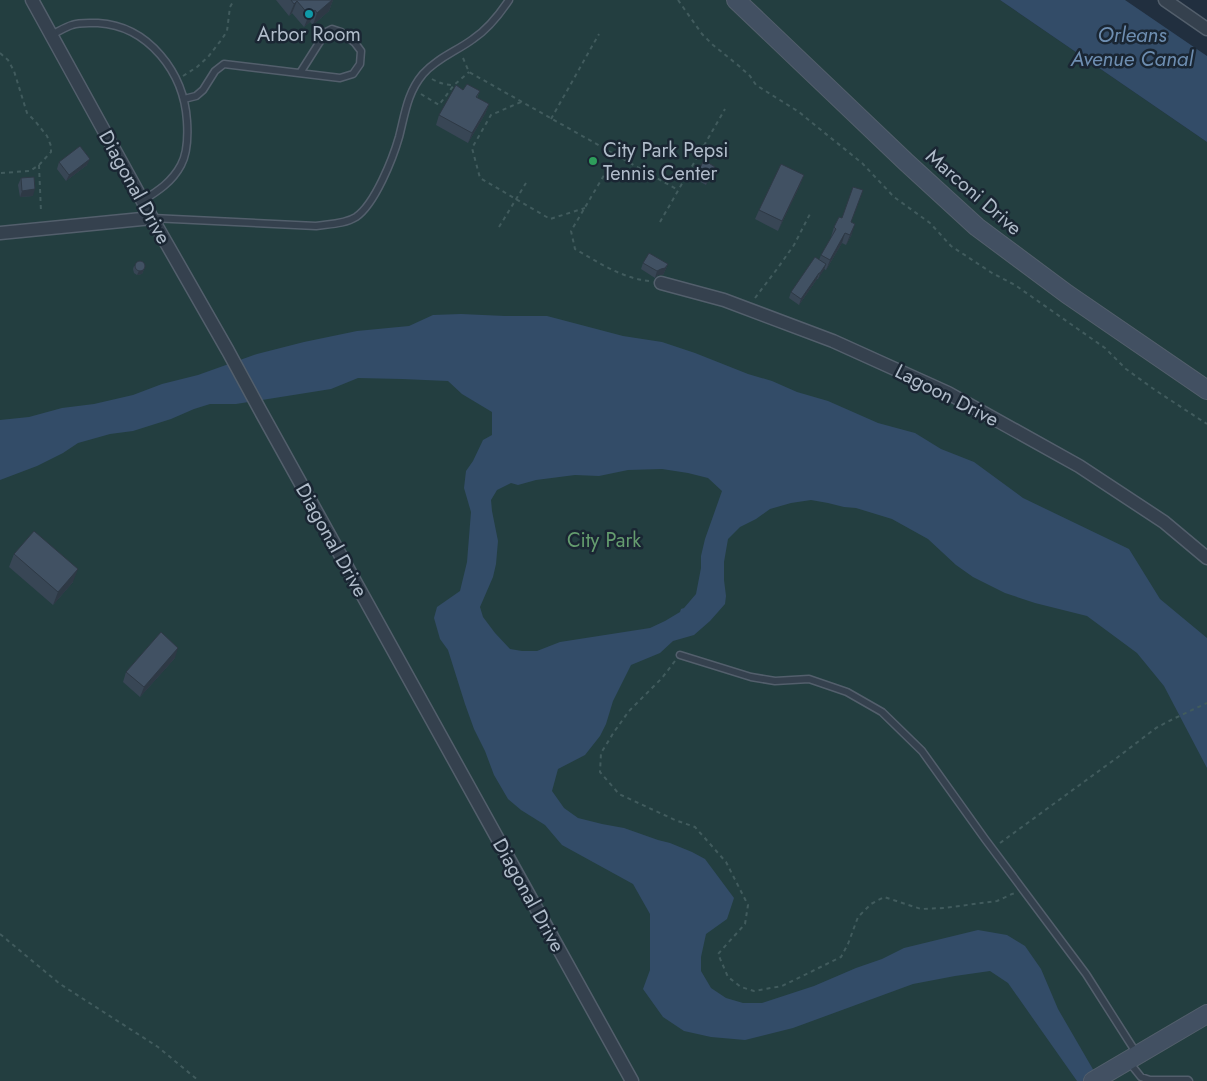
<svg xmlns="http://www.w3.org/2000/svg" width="1207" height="1081" font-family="Jost,sans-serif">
<rect width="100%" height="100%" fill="#212f3f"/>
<path fill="#233e40" d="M0 0H1000L1207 142V1081H0Z"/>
<path fill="#334c68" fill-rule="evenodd" d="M1000 0H1125L1207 56V142Z
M461 314 505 316H547L623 336 662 342 695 353 748 374 772 381 797 392 828 401 878 423 915 433 941 449 974 462 1023 498 1129 549 1160 599 1207 638V768L1164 686 1137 653 1087 616 1035 603 1005 593 973 577 956 565 928 539 892 519 856 508 844 507 828 503 811 500 791 503 770 509 756 519 740 527 728 539 724 562V580L726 596 725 604 710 621 694 635 673 641 660 653 631 665 613 701 606 724 600 736 585 755 558 769 552 791 564 808 578 818 602 824 624 828 658 840 670 843 692 852 705 859 734 898 727 919 706 934 701 957V971L711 988 726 998 743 1003H762L814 986 856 968 882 959 904 948 978 930 1007 935 1025 946 1041 969 1058 1009 1098 1078 1101 1081H1077L1008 983 990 971 955 976 913 984 793 1028 745 1040 711 1037 684 1031 663 1017 643 989 650 970V914L633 884 562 845 545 825 521 810 508 799 494 775 485 751 474 729 465 704 448 650 440 639 434 618 437 607 460 591 467 562 471 512 464 488 466 471 473 461 483 440 492 435V412L462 394 448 381 402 379 358 378 331 389 236 404H210L194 409 171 419 133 431 110 434 78 443 63 453 37 466 0 480V420L29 417 62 408 94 404 133 395 162 384 198 375 257 354 304 342 357 331 409 326 433 315ZM662 469 688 473 708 478 722 491 705 539 701 556V568L696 594 684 608 681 609 680 612 665 621 650 628 560 642 537 651H522L510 649 495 633 483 617 480 607 493 577 496 564 498 541 492 511 491 500 497 490 511 483 518 485 536 480 575 475 599 476 628 470Z"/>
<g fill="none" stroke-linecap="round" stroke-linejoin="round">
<defs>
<path id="lane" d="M51 35C58 32 65 27 72 25 80 22 89 23 98 23 149 26 184 73 187 121 188 136 188 152 181 165 172 182 158 191 142 201
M184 99 196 96 203 90 215 71 224 64 340 78 353 74 360 64 361 51 355 43 341 32 332 29 326 32 300 73
M152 218 316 226C329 224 345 224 356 217 375 204 393 158 399 137 405 114 407 93 423 74 437 58 457 51 473 39 488 29 499 15 509 0
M680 655 751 677 775 681 809 679 847 692 882 712 922 751 985 839 1086 974 1137 1054
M1129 1062 1141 1077 1150 1080H1188L1189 1081"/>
<path id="street" d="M32 0 152 218 228 351 260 410 632 1081
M1165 0 1207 29
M0 233 152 218
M661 283 724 300 833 341 948 393 1079 466 1164 522 1207 558"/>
<path id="secondary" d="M736 0 906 162 977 227 1067 294 1207 390
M1093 1081 1207 1014"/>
</defs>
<use href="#lane" stroke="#535f6c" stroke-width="9"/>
<use href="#street" stroke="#535f6c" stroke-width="15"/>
<use href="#secondary" stroke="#535f6c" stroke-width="20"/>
<path stroke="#415b5d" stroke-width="2" stroke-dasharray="4 4" stroke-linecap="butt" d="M678 0 702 34 713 45 739 66 750 76 756 85 799 112 816 126 862 163 894 197 930 223 951 246 992 273 1015 285 1105 348 1126 369 1155 390 1207 424
M0 53 8 60 14 71 27 113 35 121 47 136 51 146V152L39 165 30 171 0 173
M463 58 469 72 678 190
M183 76 197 67 208 57 222 39 227 31 230 7 234 0
M432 79C439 83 446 85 454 85
M421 94 439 105 454 85 469 72
M521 102 491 115 472 148 480 178 550 219 585 208
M551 119 599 34
M616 155 571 231 575 249C598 262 621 278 649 281
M39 165 41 212
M660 222 725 109
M499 227 526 183
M755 298 777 269 794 245 811 212
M675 661 662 678 629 711 614 732 601 753 600 772 619 794 675 820 695 827 726 862 748 905 745 924 718 954 728 977 741 987 754 991 782 986 841 957 848 944 858 917 871 904 884 897 921 909 944 908 997 901 1012 894 1016 893
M1000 843 1118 757 1156 728 1173 719 1207 703
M0 934 60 984 158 1047 199 1081"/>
<use href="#lane" stroke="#35414e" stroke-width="6"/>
<use href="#street" stroke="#35414e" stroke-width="12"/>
<use href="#secondary" stroke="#425062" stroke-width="18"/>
</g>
<path fill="#384655" d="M276 0H333L329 11 313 25 310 22 304 27 292 13 289 16Z
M463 90 480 91 477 98 489 104 485 114 468 143 436 125 439 115Z
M59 162 87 165 66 181 57 169Z
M698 172 713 173 706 185 695 179Z
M804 175 800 185 778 231 755 219 759 210Z
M21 178 33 196 20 197 18 185Z
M851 222 852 234 846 245 842 243 826 270 824 269 818 279H817L799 305 789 298 791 292 819 260 821 255 831 238V237L834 227Z
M643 263 668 264 663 275H658L655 278 641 269Z
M134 266 145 267 142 274 137 275 134 273 133 269Z
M14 554 73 582 53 605 9 567Z
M175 658 140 697 123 682 126 672Z"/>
<path fill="#2e3945" d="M332 0H333L329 11 313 25 317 13Z
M297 1 292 13 289 16 294 4Z
M315 10 310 22 304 27 309 15Z
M489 104 485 114 468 143 472 133Z
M90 159 87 165 66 181 69 175Z
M715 167 713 173 706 185 708 178Z
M804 175 800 185 778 231 782 221Z
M35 189 33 196 20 197 22 191Z
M855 224 852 234 846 245 850 235Z
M845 233 842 243 826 270 830 260Z
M668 264 663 275H658L655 278 657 271Z
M826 264 824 270 818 279 820 273Z
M145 267 142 274 137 275 139 271Z
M819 273 817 279 799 305 801 299Z
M78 569 73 582 53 605 58 592Z
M178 648 175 658 140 697 144 687Z"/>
<path fill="#415163" stroke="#2e3945" d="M291 0H332L317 13 315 10 309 15 297 1 294 4Z
M467 84 480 91 476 97 489 104 472 133 439 115 456 85 463 90Z
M80 146 90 159 69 175 59 162Z
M704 160 715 167 708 178 698 172Z
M781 164 804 175 782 221 759 210Z
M34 177 35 189 22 191 21 178Z
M853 187 863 190 851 222 855 224 850 235 845 233 830 260 821 255 836 229 834 227 839 217 842 218Z
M649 253 668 264 665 268 661 269 657 271 643 263Z
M815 257 826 264 820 273H819L801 299 791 292Z
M135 266a5 5 0 1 1 10 0a5 5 0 1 1-10 0Z
M34 531 78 569 58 592 14 554Z
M161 632 178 648 144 687 126 672Z"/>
<circle fill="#0f9aa8" stroke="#1a2633" stroke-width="2" cx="309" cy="14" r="5"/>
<circle fill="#2e9e5b" stroke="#1a2633" stroke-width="2" cx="593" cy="161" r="5"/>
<g text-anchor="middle" stroke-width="5" stroke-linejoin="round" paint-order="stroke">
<g font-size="20" fill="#b0bcca" stroke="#1a2633">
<text x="309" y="41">Arbor Room</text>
<text x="603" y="157" text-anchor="start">City Park Pepsi<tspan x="603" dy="23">Tennis Center</tspan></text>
</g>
<g font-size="20" fill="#b0bcca" stroke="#1a2633">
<text transform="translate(135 187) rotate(61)" y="7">Diagonal Drive</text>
<text transform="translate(974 192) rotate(41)" y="7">Marconi Drive</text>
<text transform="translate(947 395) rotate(27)" y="7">Lagoon Drive</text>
<text transform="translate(332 540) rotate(61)" y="7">Diagonal Drive</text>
<text transform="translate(529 895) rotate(61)" y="7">Diagonal Drive</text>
</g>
<g font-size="20" fill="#659d6f" stroke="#1a2633">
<text x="604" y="547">City Park</text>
</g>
<g font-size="21" font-style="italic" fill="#6e8eb1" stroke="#1a2633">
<text x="1132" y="42">Orleans<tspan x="1132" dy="24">Avenue Canal</tspan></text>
</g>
</g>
</svg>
